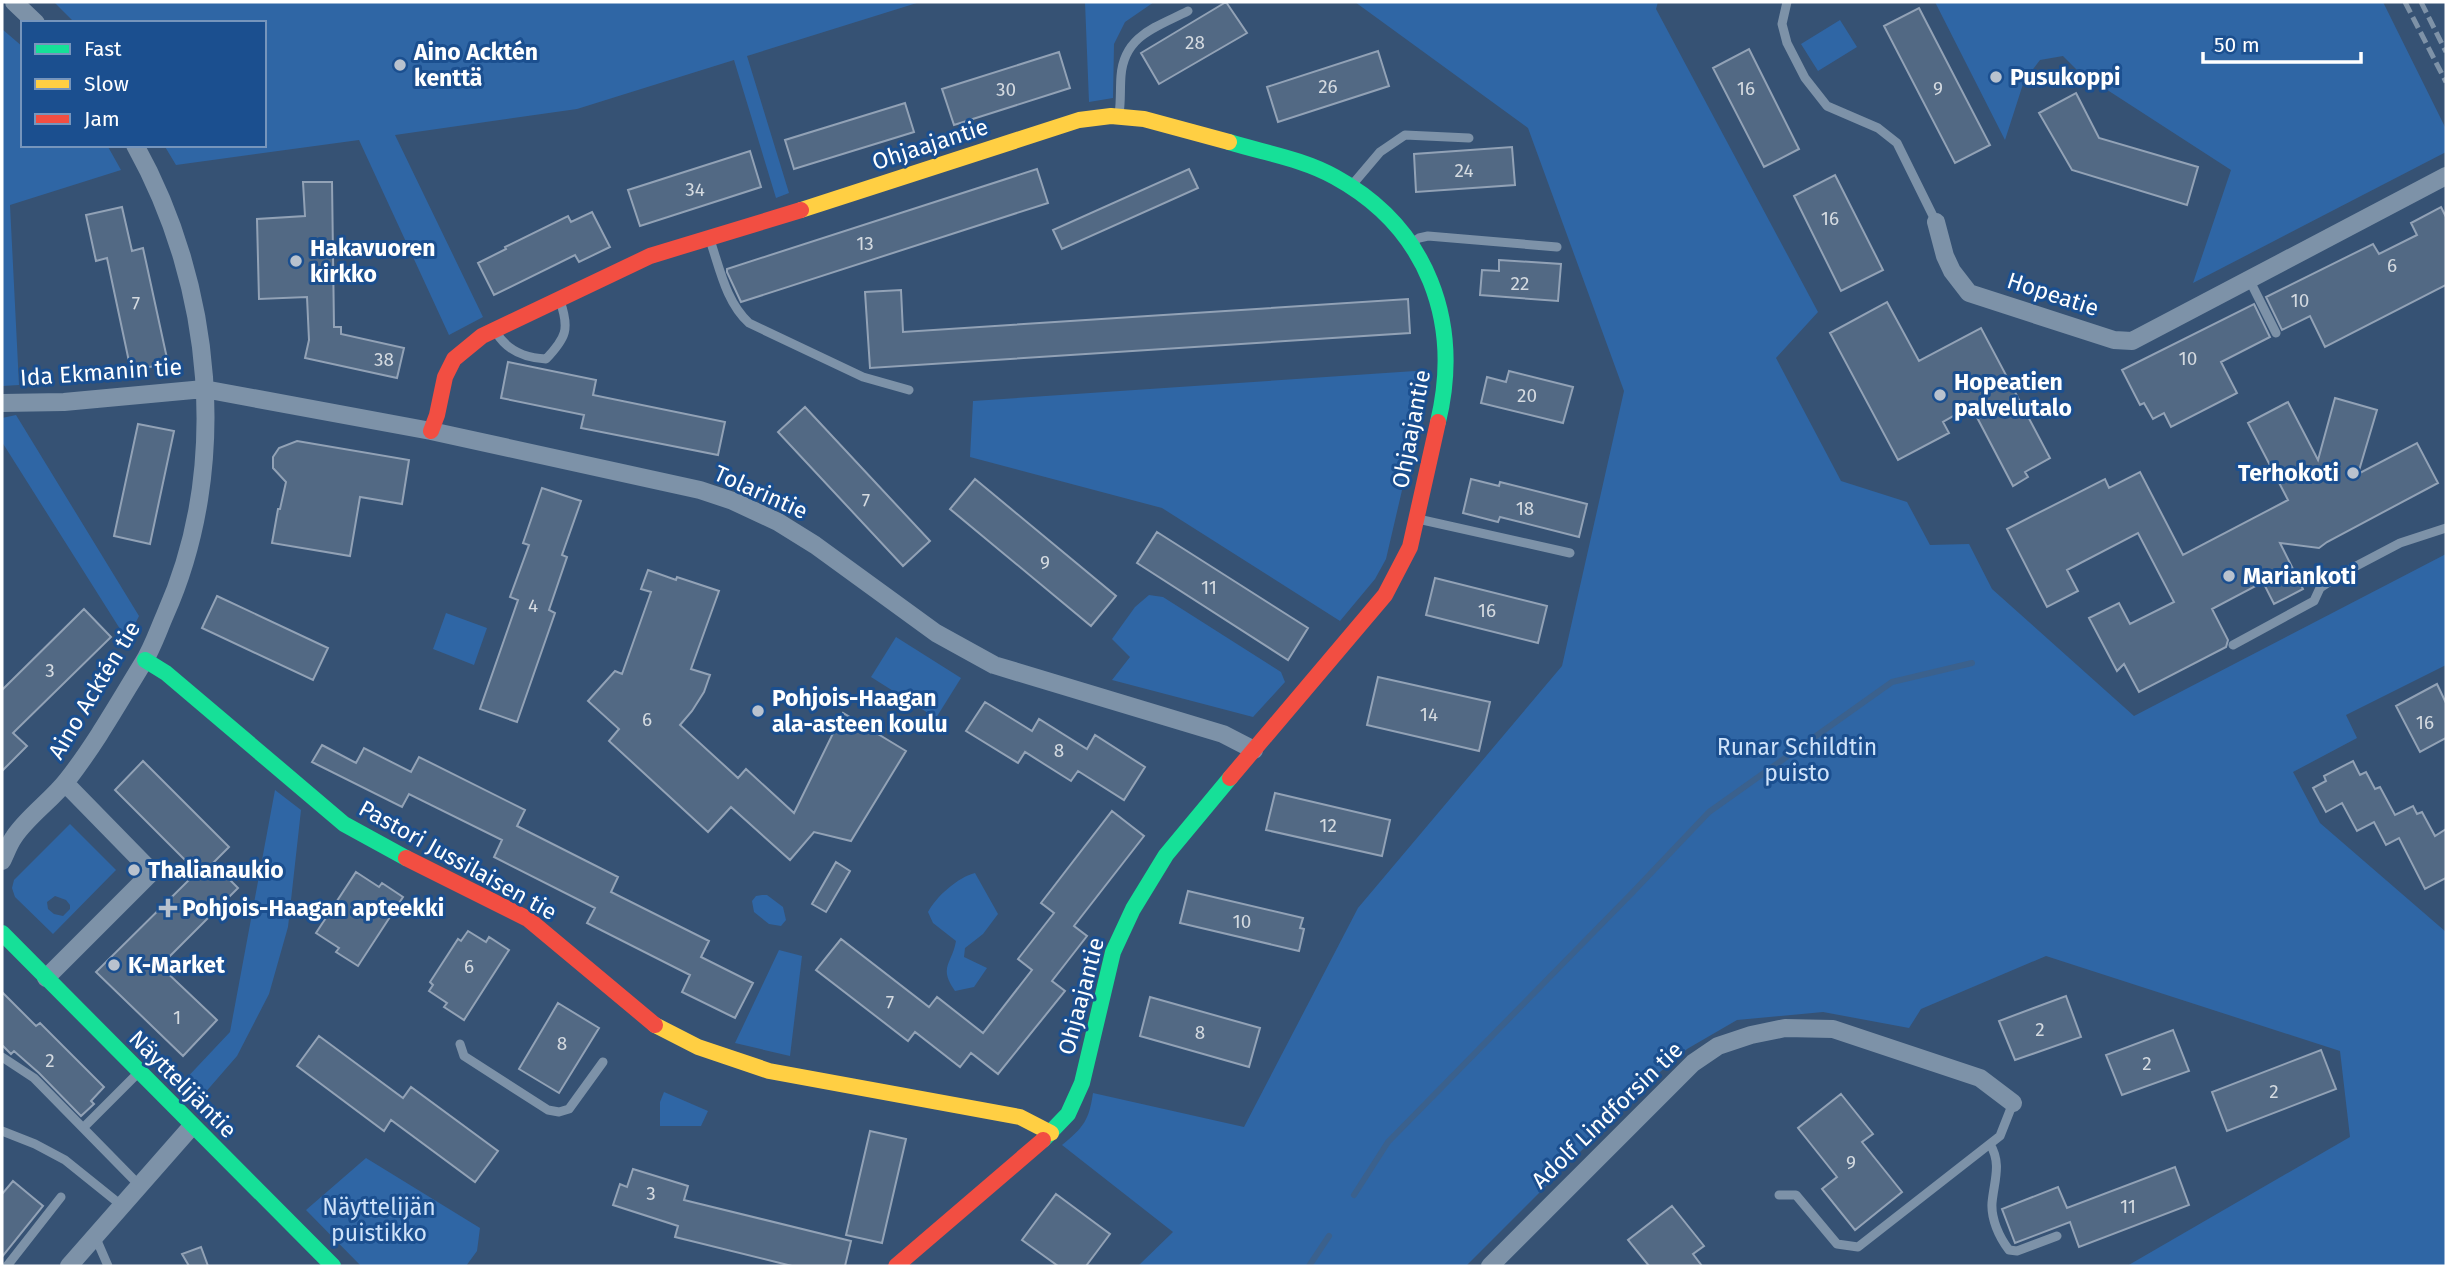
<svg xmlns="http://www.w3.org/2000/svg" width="2448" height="1268" font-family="'Fira Sans',sans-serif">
<rect width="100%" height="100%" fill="#365274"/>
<path fill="#2f66a5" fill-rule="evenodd" d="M54 2H920L747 56 789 193 776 198 734 60 577 109 395 135 483 317 449 335 359 140 176 165 164 145H264V23H75Z
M1085 2H1154L1125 22 1114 44 1113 98 1089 102Z
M1355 2H1658L1656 9 1818 312 1776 358 1841 481 1907 502 1930 545 1969 544 1992 589 2134 716 2446 554V665L2346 715 2357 738 2293 772 2320 823 2446 932V1266H2127L2350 1137 2340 1051 2046 956 1921 1009 1909 1028 1823 1012 1737 1020 1687 1049 1660 1072 1466 1266H1138L1173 1232 1062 1145C1084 1127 1089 1120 1093 1093L1244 1127 1358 908 1562 666 1624 391 1528 128Z
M1935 2H2383L2446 129V152L2193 283 2231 170 2078 71 2063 56 2040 60 2024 81 2005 140Z
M1840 20 1857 47 1818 71 1801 44Z
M2 29 23 47V145H107L121 170 10 205 19 385 2 386Z
M1430 370 1386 559 1375 579 1340 621 1162 508 970 457 973 401Z
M16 415 139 616 127 640 2 442V418Z
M1149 595 1163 597 1281 672 1285 682 1253 717 1112 680 1130 657 1112 639 1135 607Z
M446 613 487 628 474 665 433 649Z
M896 637 961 678 936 718 871 677Z
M275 790 301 810 288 927 269 994 237 1056 197 1102 181 1084 230 1032Z
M70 824 116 870 53 934 15 897 12 888 14 880ZM55 896 66 900 70 905V909L63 916 54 914 48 909 47 902Z
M975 873 998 914 983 934 965 948 964 957 987 968 974 987 955 991C938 967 952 964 956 941L933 923 928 912C936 897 958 877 975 873Z
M762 895H767L783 907 786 920 781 926 769 924 754 912 752 901 756 896Z
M779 950 802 956 790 1056 735 1043Z
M664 1092 708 1111 701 1126H660V1102Z
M366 1158 480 1228 477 1251 466 1266H361L306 1210Z"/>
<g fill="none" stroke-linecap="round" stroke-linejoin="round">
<path stroke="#3b618d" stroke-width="6" d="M1354 1195 1388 1142 1633 892 1709 812 1892 682 1972 663
M1309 1266 1329 1236"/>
</g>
<path fill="#526984" stroke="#92a2b6" stroke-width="2" d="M1226 2 1247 33 1159 84 1141 53Z
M1919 8 1990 145 1955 163 1884 26Z
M1749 49 1799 149 1764 167 1713 68Z
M1378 51 1389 86 1278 122 1267 87Z
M1059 52 1070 88 954 125 942 89Z
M2076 93 2099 138 2198 167 2187 205 2072 170 2039 113Z
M905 103 914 132 794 169 785 140Z
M1512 147 1515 185 1416 192 1414 154Z
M750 151 761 187 640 226 628 190Z
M1037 169 1048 203 741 302 727 272V269Z
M1189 169 1198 188 1062 249 1053 230Z
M1835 175 1883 270 1841 291 1794 196Z
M303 182H332L334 327H341V334L404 348 397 378 305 358 309 340 307 297 259 299 257 219 305 216Z
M122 207 132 251 143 248 168 363 131 371 107 258 96 261 86 215Z
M2441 207 2446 217V285L2325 347 2310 316 2282 330 2266 297 2373 244 2379 254 2417 235 2411 223Z
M592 212 610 247 579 262 575 255 494 295 478 263 506 249 505 247 568 216 571 222Z
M1499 260 1561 264 1558 301 1480 295 1482 270 1499 271Z
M901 290 903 332 1408 299 1410 333 870 368 865 292Z
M1887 302 1919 361 1981 328 2050 458 2025 472 2028 477 2013 486 1971 406 1943 422 1949 433 1898 460 1830 333Z
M2254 304 2270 337 2221 362 2237 393 2171 427 2164 413 2153 419 2144 403 2140 405 2122 370Z
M508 362 596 380 593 395 725 422 718 455 581 428 584 415 501 398Z
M1509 371 1573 387 1563 423 1481 403 1487 377 1506 382Z
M2335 398 2377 410 2358 474 2417 443 2438 483 2327 542 2319 548 2280 543 2303 589 2274 604 2263 582 2212 609 2228 640 2226 647 2139 692 2124 664 2117 671 2089 618 2119 603 2130 624 2174 602 2138 533 2067 570 2078 591 2047 607 2007 529 2105 479 2109 488 2140 472 2183 555 2288 500 2248 423 2288 402 2318 460Z
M805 407 930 541 903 566 778 432Z
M138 424 174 431 150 544 114 536Z
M297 441 409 460 402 504 360 497 350 556 272 543 278 509H280L286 482 273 468V457L279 448Z
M975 479 1116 596 1091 626 950 509Z
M1471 479 1499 486 1500 482 1587 504 1579 537 1500 517 1498 522 1463 513Z
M542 488 581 501 562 555 567 557 549 610 555 613 517 722 480 709 518 600 510 597 529 545 523 543Z
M1157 532 1308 628 1288 660 1137 563Z
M648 570 676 580 677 577 719 591 691 669 710 675 704 692 692 711 680 725 738 778 746 769 794 813 843 713 906 751 851 841 814 832 790 860 731 807 708 832 609 741 619 729 588 701 615 671 622 674 651 592 641 589Z
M1435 578 1547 606 1538 643 1426 615Z
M217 596 328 648 313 680 202 628Z
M84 609 111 637 13 733 27 746 2 771V690Z
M1378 677 1490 702 1479 751 1367 725Z
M2437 684 2446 703V738L2420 752 2396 706Z
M985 702 1032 731 1039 719 1087 749 1095 735 1145 767 1124 800 1078 771 1071 781 1025 752 1018 763 966 731Z
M322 745 356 763 364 748 411 772 419 757 525 810 517 826 618 877 611 892 709 941 701 957 753 983 735 1018 682 992 690 975 587 923 595 908 494 857 502 840 409 794 402 807 312 762Z
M143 761 229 847 213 863 238 888 160 966 217 1020 183 1056 96 972 197 872 115 790Z
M2353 761 2360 775 2366 772 2375 789 2380 787 2395 815 2413 806 2417 814 2422 812 2435 836 2446 829V878L2425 889 2399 838 2386 845 2374 822 2357 831 2342 803 2326 812 2313 788 2326 781 2324 776Z
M1275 793 1390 820 1382 856 1266 830Z
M1112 811 1144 836 1074 926 1087 936 1052 981 1065 991 998 1074 971 1053 960 1067 915 1032 908 1041 816 970 841 939 929 1007 937 997 983 1033 1032 970 1018 959 1054 913 1041 903Z
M836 862 850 871 826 912 812 904Z
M356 872 379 887 382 883 403 897 358 966 336 952 339 948 316 933Z
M1188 891 1303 918 1300 928 1304 929 1299 951 1180 923Z
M468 931 486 942 489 937 509 950 464 1020 444 1007 447 1003 429 991 433 985 430 982 458 939 461 941Z
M2 992 36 1026 40 1023 104 1087 91 1101 94 1104 81 1116 39 1073 14 1051 11 1054 2 1045Z
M2066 996 2081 1037 2015 1060 1999 1021Z
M1150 997 1260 1028 1249 1067 1140 1036Z
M558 1003 599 1028 559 1093 519 1069Z
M2173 1030 2189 1071 2122 1095 2106 1055Z
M319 1036 403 1098 411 1087 498 1151 475 1182 391 1120 384 1131 297 1066Z
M2321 1050 2336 1089 2227 1131 2212 1092Z
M1841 1094 1873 1134 1862 1142 1902 1192 1855 1230 1822 1189 1837 1177 1798 1128Z
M870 1131 906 1139 882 1243 846 1235Z
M2175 1167 2189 1205 2079 1247 2070 1222 2015 1243 2002 1209 2058 1187 2067 1208Z
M633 1169 688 1186 684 1200 851 1241 845 1266H792L675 1237 678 1226 613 1205 620 1184 627 1187Z
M13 1181 43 1206 2 1257V1194Z
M1056 1194 1110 1234 1086 1266H1058L1022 1240Z
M1672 1206 1704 1246 1693 1254 1702 1266H1649L1628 1240Z
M201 1247 208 1266H189L182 1254Z"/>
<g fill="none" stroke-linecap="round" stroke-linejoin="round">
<path stroke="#7d92a8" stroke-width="9" d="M1787 2 1782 24 1787 43 1805 78 1827 106 1878 128 1897 143 1936 222
M1119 114C1121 102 1120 89 1121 76 1124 35 1157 27 1188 11
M1352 185 1380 152 1405 135 1469 138
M710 240C720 269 726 302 749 323L863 377 909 390
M1411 243 1419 238 1428 236 1557 247
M2249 279 2276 333
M496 332C507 351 526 358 546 359 566 338 570 329 560 301
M1418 519 1570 553
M2233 645 2314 601 2320 588 2341 574 2400 543 2446 528
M460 1044 464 1056 548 1110 559 1112 569 1109 603 1062
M2 1057 34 1078 139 1185
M83 1128 139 1072
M2 1131 35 1144 65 1160 121 1205
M1990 1144C2002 1164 1994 1181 1992 1203 1991 1219 1999 1237 2009 1250L2017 1251 2057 1236
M1779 1195H1796L1837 1244 1858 1247 2000 1136 2013 1103
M95 1236 108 1266
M7 1266 61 1197"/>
<path stroke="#7d92a8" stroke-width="18" d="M14 2 36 23
M1936 222 1945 256 1952 271 1969 293 2114 340 2132 341 2446 176
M2 403 64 402 204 389 431 431 700 490 733 501 778 522 815 545 936 633 994 665 1223 734 1254 750
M2 861C6 853 9 844 14 837 28 816 52 800 68 779 96 743 119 702 143 663 152 649 158 631 165 615 231 467 213 285 135 145
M46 978 152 872 65 783
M69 1266 192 1126
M1490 1266 1693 1063 1718 1046 1751 1035 1785 1028 1833 1029 1980 1078 2013 1103"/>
<path stroke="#16e098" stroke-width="16" d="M1229 142C1265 153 1303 159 1335 177 1428 228 1462 322 1438 422
M145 660 166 673 344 824 406 858
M2 933 333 1266
M1043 1140 1068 1114 1082 1083 1113 952 1133 909 1166 855 1230 778"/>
<path stroke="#ffcf43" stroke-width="16" d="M801 210 1079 120 1111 116 1144 119 1229 142
M655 1025 698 1047 769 1071 1020 1117 1051 1133"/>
<path stroke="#f24e42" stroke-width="16" d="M431 431 437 415 445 377 454 359 482 336 650 256 801 210
M1230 778 1385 595 1410 547 1438 422
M406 858 528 919 655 1025
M896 1266 1043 1140"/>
<path stroke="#7e92a7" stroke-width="5" stroke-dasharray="12 5" stroke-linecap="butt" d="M2405 2 2446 82
M2421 2 2446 52"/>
</g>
<g fill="#b9c2ce" stroke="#1b4f8f" stroke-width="2.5">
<circle cx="400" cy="65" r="7"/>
<circle cx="1996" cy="77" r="7"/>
<circle cx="296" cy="261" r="7"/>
<circle cx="1940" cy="395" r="7"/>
<circle cx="2353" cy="473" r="7"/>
<circle cx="2229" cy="576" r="7"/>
<circle cx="758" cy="711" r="7"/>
<circle cx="134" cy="870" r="7"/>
<path d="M164.5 897.5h7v7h7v7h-7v7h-7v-7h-7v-7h7z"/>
<circle cx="114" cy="965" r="7"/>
</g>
<g text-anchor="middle" stroke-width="6" stroke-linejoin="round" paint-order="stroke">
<g font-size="19" fill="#d4dae0">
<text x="1195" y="49">28</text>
<text x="1328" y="93">26</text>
<text x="1746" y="95">16</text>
<text x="1938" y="95">9</text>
<text x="1006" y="96">30</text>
<text x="1464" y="177">24</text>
<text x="695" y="196">34</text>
<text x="1830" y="225">16</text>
<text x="865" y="250">13</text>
<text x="2392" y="272">6</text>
<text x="1520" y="290">22</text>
<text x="2300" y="307">10</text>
<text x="136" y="310">7</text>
<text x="2188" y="365">10</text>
<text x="384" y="366">38</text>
<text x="1527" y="402">20</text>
<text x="866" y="507">7</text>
<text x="1525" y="515">18</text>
<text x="1045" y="569">9</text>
<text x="1209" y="594">11</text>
<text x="533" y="612">4</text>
<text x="1487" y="617">16</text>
<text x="50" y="677">3</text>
<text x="1429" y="721">14</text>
<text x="647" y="726">6</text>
<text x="2425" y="729">16</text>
<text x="1059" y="757">8</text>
<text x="1328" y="832">12</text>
<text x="1242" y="928">10</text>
<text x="469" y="973">6</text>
<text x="890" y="1009">7</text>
<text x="177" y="1024">1</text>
<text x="2040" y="1036">2</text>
<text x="1200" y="1039">8</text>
<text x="562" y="1050">8</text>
<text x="50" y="1067">2</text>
<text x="2147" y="1070">2</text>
<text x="2274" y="1098">2</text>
<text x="1851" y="1169">9</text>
<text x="651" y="1200">3</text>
<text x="2128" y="1213">11</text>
</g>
<g font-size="23" font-weight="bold" fill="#fff" stroke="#1b4f8f" text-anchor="start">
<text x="414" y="60">Aino Acktén<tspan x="414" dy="26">kenttä</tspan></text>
<text x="2010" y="85">Pusukoppi</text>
<text x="310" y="256">Hakavuoren<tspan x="310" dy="26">kirkko</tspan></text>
<text x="1954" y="390">Hopeatien<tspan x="1954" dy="26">palvelutalo</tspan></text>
<text x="2339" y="481" text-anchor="end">Terhokoti</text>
<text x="2243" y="584">Mariankoti</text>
<text x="772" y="706">Pohjois-Haagan<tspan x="772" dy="26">ala-asteen koulu</tspan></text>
<text x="148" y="878">Thalianaukio</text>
<text x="182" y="916">Pohjois-Haagan apteekki</text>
<text x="128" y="973">K-Market</text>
</g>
<g font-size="23" fill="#fff" stroke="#1b4f8f">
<text transform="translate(930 144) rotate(-18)" y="8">Ohjaajantie</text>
<text transform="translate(2053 294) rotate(18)" y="8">Hopeatie</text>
<text transform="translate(101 372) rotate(-4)" y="8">Ida Ekmanin tie</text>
<text transform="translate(1411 429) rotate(-79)" y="8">Ohjaajantie</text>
<text transform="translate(761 492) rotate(24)" y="8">Tolarintie</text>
<text transform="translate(94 690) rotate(-59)" y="8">Aino Acktén tie</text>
<text transform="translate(458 860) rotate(29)" y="8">Pastori Jussilaisen tie</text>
<text transform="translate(1081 996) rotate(-75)" y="8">Ohjaajantie</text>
<text transform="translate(183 1084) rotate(45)" y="8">Näyttelijäntie</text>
<text transform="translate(1607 1115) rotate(-44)" y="8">Adolf Lindforsin tie</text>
</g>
<g font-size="23" fill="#cfe3fa" stroke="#1b4f8f">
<text x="1797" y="755">Runar Schildtin<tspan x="1797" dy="26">puisto</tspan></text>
<text x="379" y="1215">Näyttelijän<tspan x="379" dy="26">puistikko</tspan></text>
</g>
</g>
<rect width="2448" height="1268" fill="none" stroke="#ffffff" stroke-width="7"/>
<rect x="21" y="21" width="245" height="126" fill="#1b4f8f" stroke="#7695bc" stroke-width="2"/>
<rect x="35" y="44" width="35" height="10" fill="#16e098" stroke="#7695bc" stroke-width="2"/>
<text x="84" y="56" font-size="21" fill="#ffffff">Fast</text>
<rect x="35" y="79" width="35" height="10" fill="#ffcf43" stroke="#7695bc" stroke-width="2"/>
<text x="84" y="91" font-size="21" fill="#ffffff">Slow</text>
<rect x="35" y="114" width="35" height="10" fill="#f24e42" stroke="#7695bc" stroke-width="2"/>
<text x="84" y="126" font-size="21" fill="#ffffff">Jam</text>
<path d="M2203 52v10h158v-10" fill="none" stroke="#ffffff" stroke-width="3.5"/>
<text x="2214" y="52" font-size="21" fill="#ffffff" stroke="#1b4f8f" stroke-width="5" paint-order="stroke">50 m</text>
</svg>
